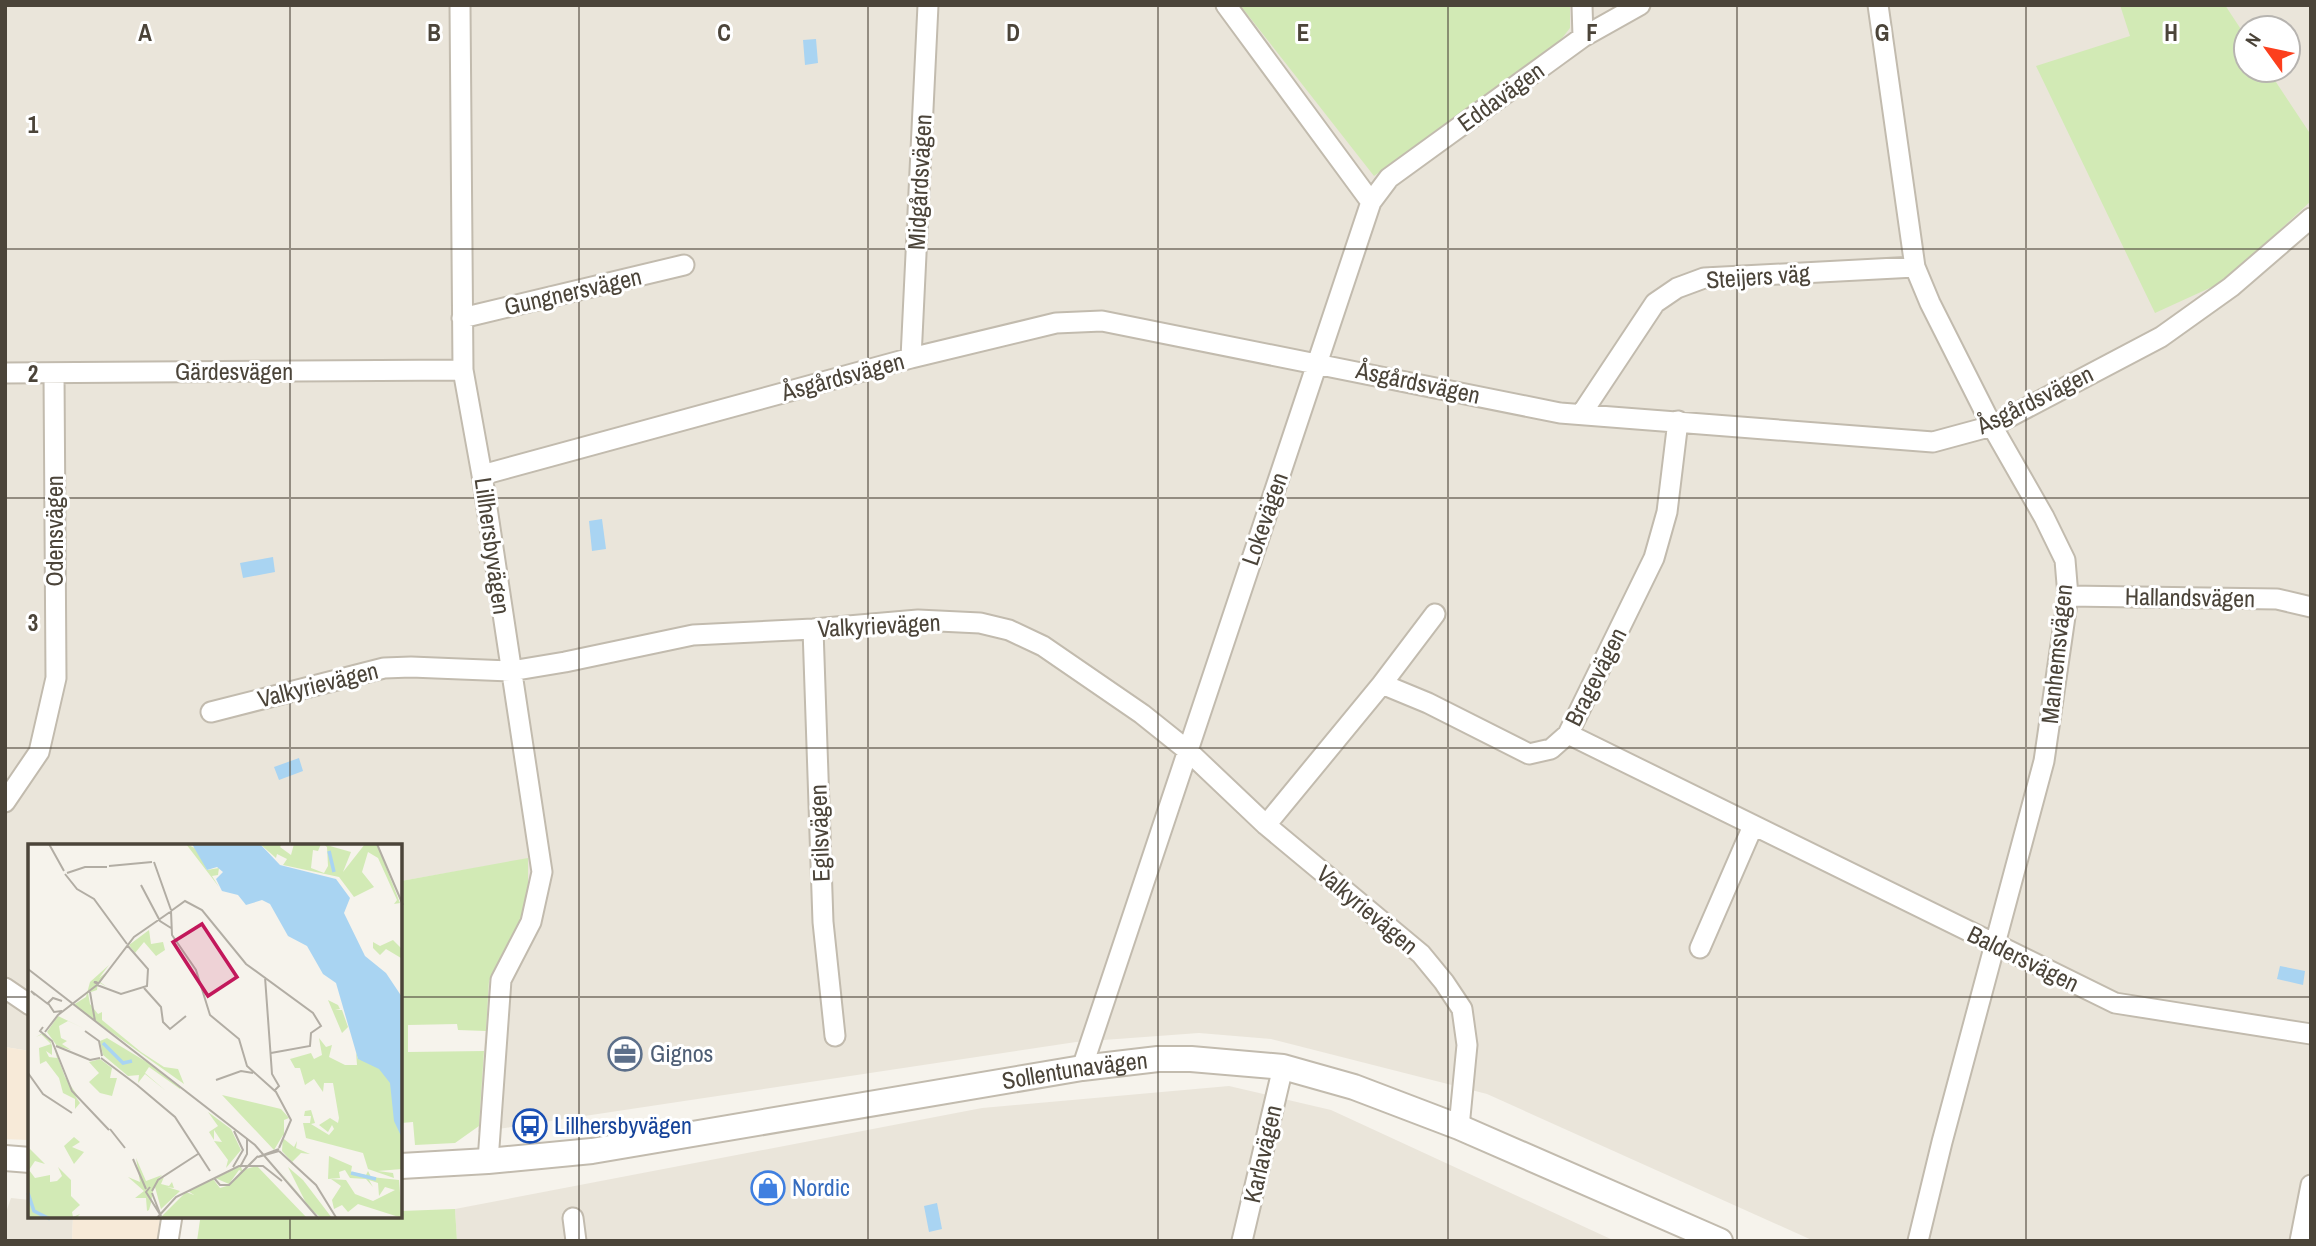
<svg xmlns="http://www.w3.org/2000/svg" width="2316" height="1246" font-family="'Archivo Narrow',sans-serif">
<rect width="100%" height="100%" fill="#f6f3ec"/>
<path fill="#eae5da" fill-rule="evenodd" d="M5 5H2311V1241H1814L1487 1094 1271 1039 1199 1033 1076 1042 478 1132 489 981 518 929 527 859 401 881V845H30V1051L5 1047ZM2246 28H2288V70H2246Z
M1229 1086 1331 1110 1615 1241H457L455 1209 982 1108Z
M11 1198 30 1200V1216H73L72 1241H5V1215Z"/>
<path fill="#f7ead8" d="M5 1047 30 1051V1140L5 1139Z
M73 1216H160L158 1241H72Z"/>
<path fill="#d2eab5" d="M1240 5H1570V28L1549 55 1374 176Z
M2120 5H2225L2246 37V70H2268L2311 135V201L2225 281 2155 313 2036 66 2130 36Z
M528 858V892L518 929 489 981 486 1031 458 1030 457 1024 408 1025V1052L484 1051 479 1126 455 1143 415 1145 413 1122 401 1123V881Z
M455 1209 457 1241H197L200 1220 291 1216H401V1211Z"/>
<path fill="#a9d4f2" d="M816 39 818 63 805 65 803 40Z
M602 519 606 549 592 551 589 521Z
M273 557 275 572 243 578 240 563Z
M299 758 303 771 279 780 274 767Z
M2280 966 2305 971 2303 985 2277 979Z
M937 1203 942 1229 929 1232 924 1206Z"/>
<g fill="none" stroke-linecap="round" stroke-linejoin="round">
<defs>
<path id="minor" d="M460 5 463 370 482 475 542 872 531 922 501 980 488 1161
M1582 5 1583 37
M1878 5 1915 267 1930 303 1992 426 2044 517 2065 560 2068 596 2044 761 1942 1142 1918 1241
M1371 202 1389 178 1583 37 1640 5
M462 318 684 265
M911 358 928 5
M5 373 463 370
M1582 413 1655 303 1677 288 1704 278 1915 267
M482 475 911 358 1056 323 1102 321 1560 413 1933 442 1992 426 2161 337 2231 287 2311 218
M2068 596 2277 599 2311 607
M813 629 823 922 835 1036
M1382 684 1435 614
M211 712 384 668 411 667 511 671 565 662 693 635 813 629 918 620 980 623 1009 630 1043 646 1142 714 1187 750 1266 825 1421 954 1444 982 1462 1009 1467 1045 1459 1127
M1568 734 2115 1003 2311 1034
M5 802 39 752 56 678 54 373
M1266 825 1382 684 1428 703 1529 754 1551 749 1568 734 1654 558 1667 512 1678 421
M1700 948 1753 826
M5 988 30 1005
M1082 1068 1371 202 1226 5
M573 1218 576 1241
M168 1241 172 1216
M1242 1241 1283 1067
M2300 1241 2311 1185"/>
<g id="tertiary">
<path d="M5 1158 30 1160"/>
<path id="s1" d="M401 1166 488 1161 592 1151 1082 1068 1158 1059H1191L1283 1067 1354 1087 1459 1127 1720 1241"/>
</g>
</defs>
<use href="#minor" stroke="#c2bbae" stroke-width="23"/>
<use href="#tertiary" stroke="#c2bbae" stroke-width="28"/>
<use href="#minor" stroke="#fff" stroke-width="19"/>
<use href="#tertiary" stroke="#fff" stroke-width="24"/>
</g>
<path fill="none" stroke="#4b4439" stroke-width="2" stroke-opacity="0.55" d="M290 5V845M579 5V1241M868 5V1241M1158 5V1241M1448 5V1241M1737 5V1241M2026 5V1241M5 249H2311M5 498H2311M5 748H2311M5 997H30M401 997H2311M290 1216V1241"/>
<defs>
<symbol id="office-ring" viewBox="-11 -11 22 22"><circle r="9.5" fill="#fff" stroke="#5c6f8a" stroke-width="1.5"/><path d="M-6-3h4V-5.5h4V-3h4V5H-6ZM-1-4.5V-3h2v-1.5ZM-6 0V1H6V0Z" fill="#5c6f8a"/></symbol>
<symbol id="bus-ring" viewBox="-11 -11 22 22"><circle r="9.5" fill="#fff" stroke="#1a4fb4" stroke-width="1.5"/><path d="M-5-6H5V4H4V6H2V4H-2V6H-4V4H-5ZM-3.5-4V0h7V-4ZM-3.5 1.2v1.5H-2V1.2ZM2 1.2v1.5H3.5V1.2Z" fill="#1a4fb4"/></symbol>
<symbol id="shop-ring" viewBox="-11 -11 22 22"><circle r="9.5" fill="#fff" stroke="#3f7fe0" stroke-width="1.5"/><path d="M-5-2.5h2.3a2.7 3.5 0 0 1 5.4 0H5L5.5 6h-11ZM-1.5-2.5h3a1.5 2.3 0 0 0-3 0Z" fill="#3f7fe0"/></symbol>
</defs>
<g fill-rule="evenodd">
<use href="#office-ring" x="606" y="1035" width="38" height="38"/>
<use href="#bus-ring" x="511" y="1107" width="38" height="38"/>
<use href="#shop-ring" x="749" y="1169" width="38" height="38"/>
</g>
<g text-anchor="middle" stroke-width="6" stroke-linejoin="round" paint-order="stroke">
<g font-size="24" fill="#4b4439" stroke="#fff">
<text transform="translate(1501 97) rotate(-36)" y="8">Eddavägen</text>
<text transform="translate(920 182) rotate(-87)" y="8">Midgårdsvägen</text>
<text transform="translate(1758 277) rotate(-4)" y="8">Steijers väg</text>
<text transform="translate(573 292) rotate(-13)" y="8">Gungnersvägen</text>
<text x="234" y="380">Gärdesvägen</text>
<text transform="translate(843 377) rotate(-15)" y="8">Åsgårdsvägen</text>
<text transform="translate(1418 383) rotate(12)" y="8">Åsgårdsvägen</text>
<text transform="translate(2035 400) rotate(-26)" y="8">Åsgårdsvägen</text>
<text transform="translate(1265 519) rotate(-71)" y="8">Lokevägen</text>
<text transform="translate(55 531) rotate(-90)" y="8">Odensvägen</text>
<text transform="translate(492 546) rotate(82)" y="8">Lillhersbyvägen</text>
<text transform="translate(2190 598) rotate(1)" y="8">Hallandsvägen</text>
<text transform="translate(879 626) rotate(-3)" y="8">Valkyrievägen</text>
<text transform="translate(2057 654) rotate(-84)" y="8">Manhemsvägen</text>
<text transform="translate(1596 677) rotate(-63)" y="8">Bragevägen</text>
<text transform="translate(318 685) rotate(-14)" y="8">Valkyrievägen</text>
<text transform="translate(820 833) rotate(-92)" y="8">Egilsvägen</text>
<text transform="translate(1367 910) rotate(40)" y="8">Valkyrievägen</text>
<text transform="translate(2023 959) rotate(26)" y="8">Baldersvägen</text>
<text dy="8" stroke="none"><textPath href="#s1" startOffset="681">Sollentunavägen</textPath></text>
<text transform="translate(1263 1154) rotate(-77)" y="8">Karlavägen</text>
</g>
<g font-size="24" fill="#4e5e75" stroke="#fff" text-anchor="start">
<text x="650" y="1062">Gignos</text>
</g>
<g font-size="24" fill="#164399" stroke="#fff" text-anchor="start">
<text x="554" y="1134">Lillhersbyvägen</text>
</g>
<g font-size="24" fill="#366cbe" stroke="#fff" text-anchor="start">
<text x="792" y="1196">Nordic</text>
</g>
</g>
<g transform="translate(28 844)">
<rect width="374" height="374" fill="#f6f3ec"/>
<path d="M158 0 169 5 179 26 191 24 190 31 184 32 191 43ZM232 0H254L252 3 263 11 266 0H293L290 7 285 6 283 24 296 29 300 22 299 3 295 0 323 8 315 28 337 0H349L372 59 366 60 369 56 350 14 340 8 334 28 346 43 326 53 311 33 255 21 259 15 249 10 248 14ZM121 86 123 100 135 98 137 106 128 112 116 98 107 109 101 101ZM365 96 374 105 373 114 358 105 352 111 345 104V98L352 102ZM81 121 71 134 81 126 72 138 79 143 70 138 69 146 60 149 64 171 62 160 70 170 74 168V176L113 208 136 223 150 225 156 240 45 161 58 153 62 138ZM300 156 310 161 312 165 307 166H314L320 183 314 189ZM30 172 57 185 40 177 31 182 33 194 39 197 34 200 43 206 29 202 19 188ZM17 189 22 196 24 202V211L18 207 21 213 29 214 27 206 37 233 53 257 47 252 52 259 47 265V255L35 249 31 234 18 217 12 220 11 204 23 200 13 190 8 193ZM79 194 122 220 152 243V245L121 223 117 229 138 247 117 230 110 239 111 231 100 232 75 211 72 197ZM291 194 298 203 304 201 301 213 317 221H329L328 208 330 215 346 219 365 237 374 277V325L350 327 365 329 366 334 340 325 335 309 278 294 275 279H282L283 272H276L277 267 283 266 287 279 283 280 301 291 306 285 304 281 300 288 291 281 302 274 310 279 311 274 305 239H296L295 248 286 235 277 241 272 224H267L262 215 283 209 286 215 294 211ZM72 215 84 224 82 234H89L84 252 72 249 61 238 71 229 61 218ZM194 251 253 265 261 274 256 276V295L266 303 269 297 268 304 282 310 273 309 264 318 254 307 255 291 246 306ZM180 268 203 285 213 306 198 324 200 316 186 297 194 298 186 286V296L181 288 190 282ZM46 293 52 298 44 303 56 308 46 320 36 302ZM0 303 17 320 7 317 1 326 7 334 22 331V338L29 337 34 332 30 323 43 336V352L52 361 44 368 45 373 52 370 48 374H0ZM301 312 324 322 323 328 338 331 340 327 343 333 371 336 374 374 330 360 320 368 314 361 306 365 304 356 313 342 303 335 318 336 327 350 345 357 367 346 357 343 351 352 350 339 341 336 345 343 338 335 322 334 317 326 311 328 312 334 300 335ZM108 314 118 337 134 331 131 334 128 343 130 337 136 333 133 340 141 342 144 338 146 344 139 343 152 347 133 365 127 343 125 346 123 359 121 366 119 367 118 354H107L116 347 100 333 112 338ZM213 322 214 326 229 322 279 374 131 375 158 348 166 351 160 347 185 335 192 344 202 341 213 327 211 326 201 340 187 334ZM249 323 279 361 260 323 275 336 304 374H293L283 365Z" fill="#d2eab5"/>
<path d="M164 0H232L252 21 308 35 322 54 316 69 337 112 358 129 374 153V294L366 277 362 239 351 225 330 215 308 139 295 130 279 102 260 92 242 60 234 56 218 61 210 51 194 47 188 35 195 28 189 23 179 26Z" fill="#a9d4f2"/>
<path fill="none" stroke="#a9d4f2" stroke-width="3.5" d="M301 7 306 28M75 199 95 219 104 217M323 329 348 335M0 349 6 367 22 375"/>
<path fill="none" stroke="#b2ada4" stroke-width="2" d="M21 0 36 27M349 0 375 61M126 18 143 66M81 22 124 18M39 29 57 23H79M37 30 49 45 66 55 99 100M113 41 132 77 143 84M143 67 144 91 168 126 182 171 211 195 219 222 248 248 263 276 251 304M143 67 157 57 174 66 218 120 285 169 293 182 283 189 282 202 243 209M0 125 227 301 291 375M237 133 244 230 251 242 247 246M70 140V139L68 138H66L70 140 106 93 142 68M69 141 93 150 119 142 120 125 99 101M116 144 133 163 135 178 142 185 158 172M62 148 67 177M7 151 3 147 20 160M34 157 25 154 20 159 26 168 34 167M15 183 12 187 24 197 44 247 81 286M57 187 71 197 74 212M17 188 30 171 69 141M28 202 62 216 72 214M73 214 109 241M0 229 15 250 44 269M188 236 213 227 225 229M109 241 147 273 182 327M82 285 97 304M251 305 230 313 251 307M251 307 288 341 309 375M105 315 118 345M205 323 215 306 206 287M212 323 219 310V294M186 334 192 341H201L230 312M122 343 118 348 133 372 124 349M124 347 130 336 170 310M128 375 148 353 211 322H235L254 337"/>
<path fill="#c2185b" fill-opacity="0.15" stroke="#c2185b" stroke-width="3.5" d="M174 80 209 133 180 152 145 98Z"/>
<rect width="374" height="374" fill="none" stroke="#4b4439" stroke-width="3.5"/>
</g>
<g font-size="23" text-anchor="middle" font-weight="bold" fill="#4b4439" stroke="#fff" stroke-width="6" stroke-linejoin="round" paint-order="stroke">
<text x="145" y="41">A</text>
<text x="434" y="41">B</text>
<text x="724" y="41">C</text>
<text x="1013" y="41">D</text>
<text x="1303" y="41">E</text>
<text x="1592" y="41">F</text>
<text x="1882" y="41">G</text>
<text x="2171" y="41">H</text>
<text x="33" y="133">1</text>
<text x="33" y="382">2</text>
<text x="33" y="631">3</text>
</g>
<rect width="2316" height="1246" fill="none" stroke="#4b4439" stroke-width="14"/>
<g transform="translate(2267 49) rotate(303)"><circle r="33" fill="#ffffff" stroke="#b7b4b0" stroke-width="2"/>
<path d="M0-5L12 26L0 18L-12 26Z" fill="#fc3f1d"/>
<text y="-10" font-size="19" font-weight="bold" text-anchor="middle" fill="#4b4439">N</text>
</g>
</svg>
